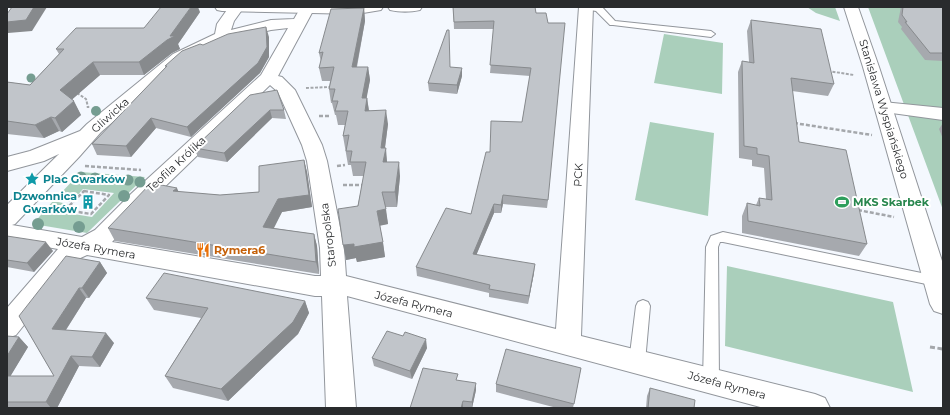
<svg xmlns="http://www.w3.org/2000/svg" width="950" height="415" font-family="Montserrat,sans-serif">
<rect width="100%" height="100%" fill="#f4f8fe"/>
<path fill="#aacfbb" d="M807 7H835L840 21 816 13Z
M868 7H943V210Z
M664 34 723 43 722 94 654 83Z
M650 122 714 133 708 216 635 200Z
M81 172 145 177 87 233 33 224 53 201 68 204 61 212 92 217 114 193 83 189 75 198 59 195Z
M727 266 893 302 913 392 725 346Z"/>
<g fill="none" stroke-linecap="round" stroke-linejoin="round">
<defs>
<path id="lane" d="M584 7H602L615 21 711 31 715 34 711 37 613 25H610L596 11 585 9Z
M723 232 936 276 941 277 943 281 941 285 936 286 723 242H720L718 247 719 381 716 386 711 388 706 386 703 381 706 247 711 236Z
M643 300 648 302 650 306 645 362 642 367 637 369 632 367 629 362 636 306 638 302Z"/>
<path id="street" d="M229 7H244L234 21 231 30 271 20 294 19 301 7H313L314 9 278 76 282 77 295 90 322 145 327 161 344 248 346 276 556 329 579 7H593L581 336 815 394 825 398 830 408H764L347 296 356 408H326L322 296H315L87 255 76 260 16 335 7 338V308L58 249 7 240V205L59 154 44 161 7 171V157L30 151 80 131 87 124 173 54 215 34 217 24ZM288 28 261 75 132 193 95 230 82 237 12 225 15 224 79 157 101 132 185 60 228 40 271 30ZM270 85 278 92 302 145 307 161 320 248 321 276H315L112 242 148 203Z
M883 102 943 108V120L877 111 874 107 877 103Z"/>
<path id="secondary" d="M215 7H383L381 10 357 14 222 11 217 10Z
M388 7H422L420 10C411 12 399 12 390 10Z
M844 7H858L879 67 943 264V314L934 311 930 304 863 67Z"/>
</defs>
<use href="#lane" stroke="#92969c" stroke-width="2"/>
<use href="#street" stroke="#92969c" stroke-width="2"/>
<use href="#secondary" stroke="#92969c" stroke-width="2"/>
<path stroke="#a4a7ab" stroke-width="2" stroke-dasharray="3 1.5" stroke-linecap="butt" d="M828 71 854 75
M306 88 330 87
M77 93 86 99 88 107"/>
<path stroke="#a4a7ab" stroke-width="2.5" stroke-dasharray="4 2" stroke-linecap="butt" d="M88 108V106
M319 116H330
M794 123 872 135
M85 166 141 170
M337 166 345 165
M343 185H362
M84 191 109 195 91 214 65 210Z
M54 198 74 201
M858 210 894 217"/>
<path stroke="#a4a7ab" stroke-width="3" stroke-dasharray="5 2.5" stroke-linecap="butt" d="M930 347 943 349"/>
<use href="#lane" fill="#fff" fill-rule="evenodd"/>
<use href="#street" fill="#fff" fill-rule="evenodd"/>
<use href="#secondary" fill="#fff" fill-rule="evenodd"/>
</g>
<g fill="#759d91">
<circle cx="31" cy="78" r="4.5"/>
<circle cx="96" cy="111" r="5"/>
<circle cx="81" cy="177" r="5.5"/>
<circle cx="95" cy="178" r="5.5"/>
<circle cx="128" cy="180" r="5.5"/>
<circle cx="140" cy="182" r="5.5"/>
<circle cx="124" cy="196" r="6"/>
<circle cx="38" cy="224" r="6"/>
<circle cx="79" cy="227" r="6"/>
</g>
<path fill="#a6a9ae" d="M453 7H535L548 200 547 208 503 204 501 213H494L476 255 534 273 528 304 489 297V293L417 276 416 267 471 214 490 152 522 122 530 76 490 73 494 29H454Z
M901 7H943V61L925 60 901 29 902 27 898 22Z
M364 8 365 21 357 67H368L370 80 366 98H367L369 110 388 124 385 148 387 162 400 176 397 207H385L388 224 380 225 385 257 357 262 356 258 346 260 364 176H353L351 165H348L343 136 345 125H338L336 115H335L332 103H331L329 89 330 81H322L319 68 321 62 319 53Z
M200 12 178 44 180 49 172 53 144 75H100L72 99 81 115 62 132 59 131 44 138 7 134V82L30 85 59 54 56 49 144 28Z
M751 20 834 84 828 96 792 91 799 142 867 244 859 256 742 233V216L747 203 756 205 759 198 766 199 764 168 752 166V160L739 158 738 72 742 61 749 62 747 31Z
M269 37V57L260 73 191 137 156 128 131 157 97 155 92 144 166 67 165 66 203 45Z
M450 67 462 76 457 94 429 91 428 83Z
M250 95 284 110 286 119 272 118 227 162 198 157 194 148Z
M943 123V139L939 129Z
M304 160 307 172 312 207 282 212 273 228 314 234 317 246 319 274 115 241 108 228 179 192 220 195 259 192Z
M7 236 53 251 34 272 7 267Z
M100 262 107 273 89 298H86L66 330 114 343 100 367 79 366 57 408H7V336L19 337 28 347 10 376H54L19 316Z
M146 298 305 301 309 313 298 334 228 401 173 388 165 376 201 318 154 310Z
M403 336 427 348 412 379 374 366 372 358Z
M581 368 573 408H557L496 392V384Z
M458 380 476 390 472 408 463 407Z
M650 388 694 408H646L647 396Z"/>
<path fill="#878a8d" d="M34 7H47L32 31 8 33 7 31V22Z
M191 7H198L200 12 178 44 180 49 172 53 144 75 139 62 167 40Z
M364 8 365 21 354 80 352 67Z
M266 27 269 37V57L260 73 191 137 187 127Z
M93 62 100 75 67 104 60 90Z
M368 67 370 80 364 112 362 98Z
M462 68V76L457 94V85Z
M367 98 369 112 365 111Z
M74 101 81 115 62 132 55 118Z
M270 110 272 118 227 162 224 153Z
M386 110 388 124 383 162 381 148Z
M51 117 59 131 44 138 35 125Z
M151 118 156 128 131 157 126 146Z
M386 148 387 162H383Z
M304 160 307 172 312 207 282 212 268 240 263 227 278 199Z
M399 162 400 176 397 207 395 192Z
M177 188 182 200 173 191Z
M503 195V204L501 213V205Z
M494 204V213L473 263V254Z
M386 209 388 224 379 226 377 211Z
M314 234 317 246 319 274 316 262Z
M46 242 53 251 34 272 27 263Z
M383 242 385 257 357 262 356 258 346 260 343 245 354 244Z
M100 262 107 273 89 298 82 288Z
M535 264 534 273 528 304 529 296Z
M79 288 86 298 60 339 52 329Z
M305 301 309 313 298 334 228 401 221 389Z
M106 333 114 343 100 367 92 357Z
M19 337 28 347 7 382V356Z
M426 339 427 348 412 379 410 371Z
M71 356 79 366 57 408H51L46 402Z
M476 383V390L472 408V402Z
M463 401V408H461Z"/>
<path fill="#c1c5ca" stroke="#878a8d" d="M12 7H34L26 20 7 22V14Z
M161 7H191L170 36H175L167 40 139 62H93L60 90 74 101 55 118 51 117 35 125 7 121V82L30 85 64 49H56L76 28H144Z
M453 7H535L536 13H546L548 23H565L548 200 503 195 501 205 494 204 473 254 535 264 529 296 489 289 490 285 416 267 446 208 471 214 486 152H490L491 121 522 122 531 68 490 65 494 21 454 22Z
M903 7H943V53H930L905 22H907L902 15Z
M364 8 352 67H368L362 98H367L365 111 386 110 381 148H386L383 162H399L395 192H382L386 209 377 211 383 242 354 247V244L343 245 338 209 358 206 366 162H350L352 151H346L349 135 343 136 348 111H335L338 101H332L335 89H329L334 67 319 68 323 52 319 53 331 9Z
M751 20 821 29 834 84 791 78 799 142 846 150 867 244 748 221 747 203 760 206 759 198 772 200 769 156 757 154V148L744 146 742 61 754 63Z
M266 27 267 47 258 63 187 127 151 118 126 146 92 144 167 66H165L182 51 200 44 203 45 228 34Z
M447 30H449L450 67 462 68 457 85 428 83Z
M277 90 284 110H270L224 153 194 148 250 95Z
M304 160 309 195 278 199 263 227 314 234 316 262 108 228 151 183 177 188 173 191 220 195 259 192V166Z
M7 236 46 242 27 263 7 260Z
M66 256 100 262 82 288H79L52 329 106 333 92 357 71 356 46 402H7V376H54L19 316Z
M164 273 305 301 293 322 221 389 165 376 208 308 146 298Z
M387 331 403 336 405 332 426 339 410 371 372 358Z
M7 336 19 337 7 356Z
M506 349 581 368 574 404 496 384Z
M423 368 458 374 456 380 476 383 472 402 463 401 461 408H410Z
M650 388 695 400 694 408H648Z"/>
<defs>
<symbol id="sight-bare" viewBox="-9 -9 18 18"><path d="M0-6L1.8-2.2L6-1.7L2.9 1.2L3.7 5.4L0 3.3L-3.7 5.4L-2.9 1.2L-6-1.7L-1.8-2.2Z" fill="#0f9aa8" stroke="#fff" stroke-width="2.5" paint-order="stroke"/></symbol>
<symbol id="building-bare" viewBox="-9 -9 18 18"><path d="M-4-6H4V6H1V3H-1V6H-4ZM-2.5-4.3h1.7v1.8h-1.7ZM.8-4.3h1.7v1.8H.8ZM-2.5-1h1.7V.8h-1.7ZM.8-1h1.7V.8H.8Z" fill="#0f9aa8" stroke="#fff" stroke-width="2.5" paint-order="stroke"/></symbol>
<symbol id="stadium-bare" viewBox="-9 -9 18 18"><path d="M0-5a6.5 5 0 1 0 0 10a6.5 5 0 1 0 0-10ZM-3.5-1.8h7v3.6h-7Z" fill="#2e9e5b" stroke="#fff" stroke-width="2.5" paint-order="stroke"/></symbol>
<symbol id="restaurant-bare" viewBox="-9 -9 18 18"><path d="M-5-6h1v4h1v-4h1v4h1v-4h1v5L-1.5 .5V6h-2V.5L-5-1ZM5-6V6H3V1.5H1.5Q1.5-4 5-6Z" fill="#e8710a" stroke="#fff" stroke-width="2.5" paint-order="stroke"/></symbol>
</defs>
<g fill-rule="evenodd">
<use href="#sight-bare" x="22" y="169" width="20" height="20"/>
<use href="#building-bare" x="78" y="192" width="20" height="20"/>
<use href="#stadium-bare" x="832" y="192" width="20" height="20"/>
<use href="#restaurant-bare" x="193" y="240" width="20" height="20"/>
</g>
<g text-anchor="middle" stroke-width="4" stroke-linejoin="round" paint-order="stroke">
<g font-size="11" fill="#292b2d" stroke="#fff">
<text transform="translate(884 109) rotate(73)" y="4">Stanisława Wyspiańskiego</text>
<text transform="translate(110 115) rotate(-42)" y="4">Gliwicka</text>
<text transform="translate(176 164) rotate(-43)" y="4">Teofila Królika</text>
<text transform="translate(578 175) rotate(-87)" y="4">PCK</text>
<text transform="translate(328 235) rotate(-97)" y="4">Staropolska</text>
<text transform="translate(96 248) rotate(10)" y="4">Józefa Rymera</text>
<text transform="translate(414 304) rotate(14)" y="4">Józefa Rymera</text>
<text transform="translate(727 385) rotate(15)" y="4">Józefa Rymera</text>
</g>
<g font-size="11" font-weight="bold" fill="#0d838f" stroke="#fff" text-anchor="start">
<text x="43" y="183">Plac Gwarków</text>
<text x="77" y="200" text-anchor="end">Dzwonnica<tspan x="77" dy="13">Gwarków</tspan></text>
</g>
<g font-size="11" font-weight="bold" fill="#27864d" stroke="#fff" text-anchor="start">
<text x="853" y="206">MKS Skarbek</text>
</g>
<g font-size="11" font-weight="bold" fill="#c56008" stroke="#fff" text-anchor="start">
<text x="214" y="254">Rymera6</text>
</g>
</g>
<rect width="950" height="415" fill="none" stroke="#292b2d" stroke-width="16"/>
</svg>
